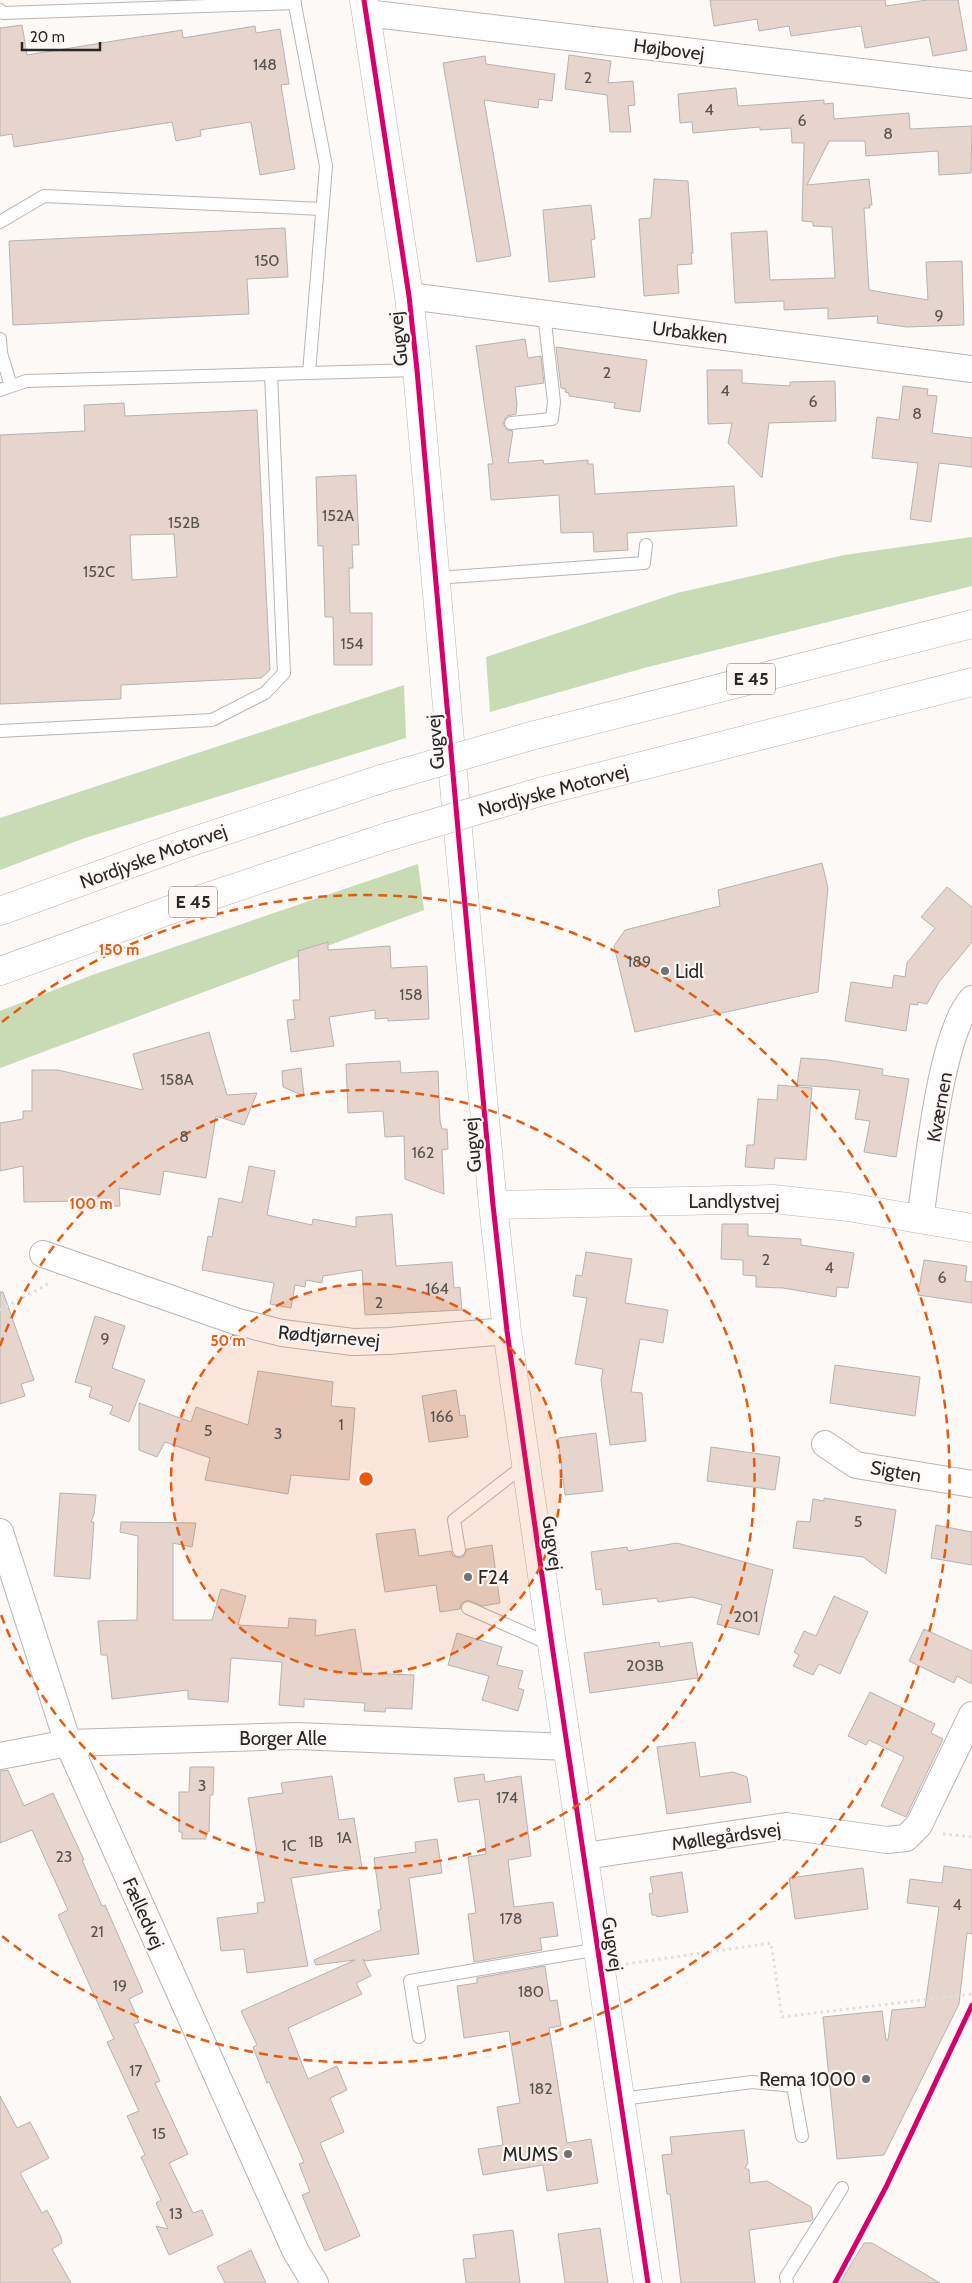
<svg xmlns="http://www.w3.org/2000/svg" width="972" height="2283" font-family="Cabin,sans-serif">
<rect width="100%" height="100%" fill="#fcf9f7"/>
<path fill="#c8dbb4" d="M972 537V586L644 668 490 712 486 657 677 593 844 555Z
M404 685 406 738 85 838 0 870V818Z
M418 864 424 910 0 1068V1011L95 974Z"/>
<path fill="#e5d5cd" stroke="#b5b3b2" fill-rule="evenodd" d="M710 0H885L886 6 927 0H958L967 50 933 56 929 37 865 48 861 26 791 36 789 26 759 31 757 19 714 26Z
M22 25 27 55 182 30 183 38 255 26 256 33 280 29 289 84 281 85 295 169 260 175 251 122 200 130 201 136 176 141 172 122 14 147 12 134 0 136V28Z
M569 55 611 61 608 83 633 81 635 105 628 106 631 132H610L607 95 565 89Z
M485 56 486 64 555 74 552 101 539 99 538 108 484 100 511 256 477 262 443 63Z
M736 88 738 106 824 100V104L833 103 834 119 909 113 910 129 972 126 971 173 939 175 938 151 866 156 865 141H829L807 185 869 179 872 205H869L870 208H864L869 290 928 300 926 262 962 261 964 325 907 327 877 323 878 316 828 319V308L784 310V301L735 303 731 233 767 231 770 280 835 278 832 227 813 226V222L802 221 804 143H792L791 128 760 130V127L693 133 692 122 680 123 678 94Z
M654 179 688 181 693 253H691L692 264 677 265 679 293 644 296 639 219 651 218Z
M591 205 595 239 591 240 595 277 549 282 543 210Z
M285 228 288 277 247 279 249 314 13 325 9 241Z
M525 339 528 358 541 356 544 383 515 387 517 404 516 414 507 416 503 423 507 430 513 431 508 463 543 460 544 464 588 460V464H593L595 494 734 486 737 526 627 533 628 550 594 552 593 532 561 533 559 495 491 500 488 464H493L476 346Z
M556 347 647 360 640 412 614 408 615 403 569 396V393L565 392 566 389 561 388Z
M707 370H742V383L790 386V382L835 381 836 421 769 423 762 478 728 443 732 423 708 424Z
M903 386 928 389 927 395 937 396 932 433 972 438V467L939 463 931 522 910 519 918 463 872 458 877 417 899 420Z
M124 403 125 416 257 410 270 670 261 678 121 685V699L0 704V435L85 431 84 405ZM174 534 177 577 132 580 130 535Z
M356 475 359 545H352L353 568H349L350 613H372V665H334L333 617H325L323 546H318L316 477Z
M822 863 828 888 818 992 635 1032 614 946 625 930 720 906 718 890Z
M947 887 972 907V942L939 982 927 1004 918 1002V1005L910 1004 906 1031 845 1021 851 982 892 988 894 975 905 977 907 963 935 928 921 917Z
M328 942V950L390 946 391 968 427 966 429 1019 388 1021V1018L375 1019V1010L329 1017 334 1046 291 1052 287 1020 295 1019 293 1000H300L298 951Z
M209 1032 227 1095 257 1093 244 1125 216 1116 206 1178 164 1171 160 1195 119 1188 120 1206 82 1207V1201L24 1202 23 1166 0 1171V1123L23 1119V1111H32V1070H58L143 1090 133 1054Z
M801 1058 828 1060 883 1069 882 1075 909 1079 896 1157 864 1152 870 1121 855 1119 860 1090 797 1085Z
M400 1061 401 1073 438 1071 440 1121 442 1129H447L448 1149 442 1150 444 1194 405 1179 404 1136 385 1137 383 1111 348 1113 346 1064Z
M301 1068 304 1096 283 1087 282 1071Z
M778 1085 812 1088 806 1160 775 1158 774 1169 745 1167 747 1145H754L758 1099 777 1100Z
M249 1166 275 1171 267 1215 312 1225 313 1219 356 1227V1217L392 1214 396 1266 452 1262 454 1288 460 1287 462 1310 365 1315 362 1270 323 1276 322 1283 306 1280 305 1287 295 1285 291 1308 270 1304 274 1283 202 1270 208 1236 212 1237 219 1198 242 1203Z
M722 1224H748V1236L801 1239V1245L854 1253 848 1288 837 1287 836 1297 783 1288 756 1287V1276L743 1275V1260L721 1259Z
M586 1252 632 1259 625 1303 668 1310 663 1343 640 1339 631 1392 642 1393 646 1441 610 1445 601 1380 603 1369 575 1364 587 1298 573 1296 576 1275 582 1276Z
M924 1260 967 1266 965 1281 972 1282V1303L918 1295Z
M0 1292H3L34 1380 21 1384 25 1396 0 1404Z
M95 1316 125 1326 112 1368 145 1380 129 1422 110 1414 113 1406 89 1397 92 1387 75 1382Z
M835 1365 920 1377 915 1416 830 1403Z
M258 1371 333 1382 331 1406 355 1408 349 1480 291 1475 288 1494 205 1480 210 1458 165 1442 157 1457 139 1450V1403L191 1422 196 1407 248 1425Z
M456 1390 460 1416 465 1415 468 1437 429 1442 422 1396Z
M596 1433 603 1491 565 1495 558 1438Z
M711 1447 780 1457 775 1490 707 1481Z
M60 1493 96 1495 94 1514 91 1522H94L90 1579 54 1576Z
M824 1498 896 1510 886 1574 863 1557 793 1548 797 1521 810 1522 813 1499 824 1501Z
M121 1522 196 1523 192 1547 173 1543V1620H212L221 1589 246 1596 238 1625 288 1628 289 1618 316 1620 315 1636 355 1629 362 1673 414 1675 412 1709 386 1708 385 1712 364 1711 365 1703 304 1699V1707L279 1705 282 1662 231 1658 228 1702 188 1699V1690L112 1699 107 1655H101L98 1621 137 1620 138 1536 120 1532Z
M936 1525 972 1532V1565L931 1558Z
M415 1529 419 1556 451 1551 453 1556 460 1558 464 1556 467 1549 492 1545 500 1603 483 1606 467 1600 461 1604 460 1609 440 1612 436 1585 385 1592 376 1534Z
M677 1543 773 1570 759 1635 717 1624 722 1605 692 1597 658 1602 657 1598 603 1605 601 1589 596 1590 591 1552 627 1547 628 1551Z
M834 1596 868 1612 840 1674 819 1664 813 1675 793 1666 799 1655 794 1652 804 1631 816 1636Z
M924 1629 972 1651V1684L957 1676 954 1683 909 1661Z
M457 1633 502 1647 497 1665 523 1671 518 1688 524 1690 518 1711 482 1700 489 1676 448 1665Z
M659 1642 660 1647 692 1642 698 1678 590 1693 584 1653Z
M870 1692 935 1724 931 1733 943 1739 906 1817 881 1806 904 1757 869 1740 866 1745 848 1736Z
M695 1742 700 1777 733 1772 747 1777 751 1802 667 1814 657 1747Z
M190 1767H214L213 1795H210L209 1832H206V1839H182V1832H179V1792H189Z
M8 1770 24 1806 53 1793 84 1860H82L102 1906 105 1905 143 1992 129 1999 139 2022 134 2024 160 2081 155 2083 188 2154 169 2163 193 2213 202 2210 213 2235 169 2255 156 2226 168 2229 156 2203 161 2200 141 2157 145 2155 127 2116 139 2111 107 2042 114 2039 58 1915 68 1910 32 1830 0 1843V1771Z
M484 1774 485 1782 521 1776 531 1856 508 1860 514 1907 553 1902 558 1936 540 1938 542 1950 474 1962 468 1914 476 1913 468 1857 486 1854 485 1840 479 1799 458 1802 454 1778Z
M332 1776 339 1820 354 1818 362 1868 291 1878 308 1966 247 1973 244 1949 221 1951 217 1918 258 1913 257 1903 265 1902 248 1798 283 1793 281 1783Z
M437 1839 442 1873 409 1878 419 1954 365 1961 363 1959 371 1976 356 1983 362 1994 288 2028 308 2079 337 2066 347 2090 330 2098 344 2132 320 2143 360 2236 325 2251 302 2195 310 2192 299 2164 304 2162 269 2082 267 2083 253 2047 257 2045 241 2011 355 1960 316 1965 314 1960 381 1930 378 1910 381 1909 374 1858 416 1852 415 1842Z
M944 1866 972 1870V1934L967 1933 959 2004 884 2155 837 2159 823 2017 882 2011 886 2040H888L892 2010 925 2007 939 1907 907 1903 910 1879 942 1883Z
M863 1868 868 1909 795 1919 789 1878Z
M682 1872 688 1912 657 1917 656 1915H652L649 1894 653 1893 650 1877Z
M545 1966 550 2001 557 2000 561 2026 549 2028 567 2143 591 2139 598 2183 547 2191 543 2165 483 2175 478 2149 503 2145 497 2107 520 2103 509 2031 464 2038 457 1986 477 1983V1978Z
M0 2096 17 2128 30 2122 49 2158 20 2173 42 2213 47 2210 61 2237 62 2243 52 2249 71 2283H0Z
M744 2130 748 2163 745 2168 749 2170 750 2183 767 2181 811 2207 813 2219 811 2221 749 2230 755 2283H681L670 2194H667L662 2155 672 2154 670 2137Z
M600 2228 608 2283H565L558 2234Z
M513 2230 520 2283H466L463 2259 476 2258 473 2235Z
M864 2243H872L940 2283H840Z
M251 2250 266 2283H225L217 2267Z"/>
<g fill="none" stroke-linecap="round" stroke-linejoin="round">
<defs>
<path id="service" d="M294 0 326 166 309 373
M0 10 3 13 295 3
M0 222 44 196 322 209
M0 339 1 353 11 386
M0 390 26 381 417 370
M511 423 552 419 554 402 544 313
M436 578 644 563 646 545
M0 731 212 720 265 693 284 673 271 374
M459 1550 454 1520 526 1464
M468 1608 552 1645
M419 2037 410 1981 599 1949
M622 2099 752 2082 793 2086 802 2136
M787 2283 786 2277 842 2188"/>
<path id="minor" d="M366 13 972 85
M409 296 972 369
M920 1219C928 1168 940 1035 972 999
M43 1254 238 1322 282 1333 353 1342 389 1341 507 1331
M825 1444 856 1465 972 1484
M0 1532 68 1743 296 2252 315 2283
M0 1756 68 1743 296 1736 568 1747
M585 1856 786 1826 887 1840 906 1838 919 1825 972 1715"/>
<path id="tertiary" d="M364 0 409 296 417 370 460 852 493 1205 507 1331 552 1645 648 2283
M493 1205 773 1199 848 1207 972 1228"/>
<path id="motorway" d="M531 736 972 624
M543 791 972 682
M0 911 182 845 381 779
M0 971 195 901 387 837"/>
</defs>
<use href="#service" stroke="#b7b5b4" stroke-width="14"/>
<use href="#minor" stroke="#b7b5b4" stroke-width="28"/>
<use href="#tertiary" stroke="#b7b5b4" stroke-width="29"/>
<use href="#motorway" stroke="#b7b5b4" stroke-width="29"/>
<path stroke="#dfdfde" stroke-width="3" stroke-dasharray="2.5 4" stroke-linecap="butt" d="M0 1310 48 1284
M943 1834 972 1837
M626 1964 771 1943 782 2017 972 1994"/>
<use href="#service" stroke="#fffefe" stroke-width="12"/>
<use href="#minor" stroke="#fffefe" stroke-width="26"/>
<use href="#tertiary" stroke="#fffefe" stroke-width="28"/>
<use href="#motorway" stroke="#fffefe" stroke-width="28"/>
<defs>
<path id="motorway-bridge" d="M381 779 531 736
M387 837 543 791"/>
</defs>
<use href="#motorway-bridge" stroke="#b7b5b4" stroke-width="29" stroke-linecap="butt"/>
<use href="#motorway-bridge" stroke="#fffefe" stroke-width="28"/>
<defs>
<path id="cycleway" d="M364 0 409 296 417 370 460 852 493 1205 507 1331 552 1645 648 2283
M835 2283 886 2187 972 2005"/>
</defs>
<use href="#cycleway" stroke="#fdf8f6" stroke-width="8"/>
<use href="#cycleway" stroke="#d6006c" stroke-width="5"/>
</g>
<circle cx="366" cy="1479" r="195" fill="#e8590c" fill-opacity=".12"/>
<g fill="none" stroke="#e8590c" stroke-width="2.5" stroke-dasharray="9 6">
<circle cx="366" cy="1479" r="195"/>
<path d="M0 1346A389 389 0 1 1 0 1612"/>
<path d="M2 1022A584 584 0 1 1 2 1936"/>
</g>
<g fill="#747170" stroke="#fdf8f6" stroke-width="2">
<circle cx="665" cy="971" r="5"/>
<circle cx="468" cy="1577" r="5"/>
<circle cx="866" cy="2079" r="5"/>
<circle cx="568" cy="2154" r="5"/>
</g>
<g text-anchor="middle" stroke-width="4.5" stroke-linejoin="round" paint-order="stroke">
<g font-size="16" fill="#595350">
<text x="265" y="70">148</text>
<text x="588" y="83">2</text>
<text x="709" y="115">4</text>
<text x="802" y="126">6</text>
<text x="888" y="139">8</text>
<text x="267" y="266">150</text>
<text x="939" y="321">9</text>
<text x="607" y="378">2</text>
<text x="725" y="396">4</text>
<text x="813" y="407">6</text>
<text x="917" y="419">8</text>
<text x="338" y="521">152A</text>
<text x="184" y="528">152B</text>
<text x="99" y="577">152C</text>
<text x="352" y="649">154</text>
<text x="639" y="967">189</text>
<text x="411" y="1000">158</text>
<text x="177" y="1085">158A</text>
<text x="184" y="1142">8</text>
<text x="423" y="1158">162</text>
<text x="766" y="1265">2</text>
<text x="829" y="1273">4</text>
<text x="942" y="1283">6</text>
<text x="437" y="1294">164</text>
<text x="379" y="1308">2</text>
<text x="105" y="1344">9</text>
<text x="442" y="1422">166</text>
<text x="341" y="1430">1</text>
<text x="208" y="1436">5</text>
<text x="278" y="1439">3</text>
<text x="858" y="1527">5</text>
<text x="746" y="1622">201</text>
<text x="645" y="1671">203B</text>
<text x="202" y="1791">3</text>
<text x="507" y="1803">174</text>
<text x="344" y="1843">1A</text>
<text x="316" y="1847">1B</text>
<text x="289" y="1851">1C</text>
<text x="64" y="1862">23</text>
<text x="957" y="1910">4</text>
<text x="511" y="1924">178</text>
<text x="97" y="1937">21</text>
<text x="120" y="1991">19</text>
<text x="531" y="1997">180</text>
<text x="136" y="2076">17</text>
<text x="541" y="2094">182</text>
<text x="159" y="2139">15</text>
<text x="176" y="2219">13</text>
</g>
<g fill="#fdf8f6" stroke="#696665" stroke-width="1">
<rect x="727" y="663.5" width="48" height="31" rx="4"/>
<rect x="169" y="886.5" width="48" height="31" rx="4"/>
</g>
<g font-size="18" font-weight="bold" fill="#2a2827">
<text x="751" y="685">E 45</text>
<text x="193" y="908">E 45</text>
</g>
<g font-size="19" fill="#2a2827" stroke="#fdf8f6">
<text transform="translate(669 49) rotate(7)" y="7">Højbovej</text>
<text transform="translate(690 332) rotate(7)" y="7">Urbakken</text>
<text transform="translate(398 339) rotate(-96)" y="7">Gugvej</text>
<text transform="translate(435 742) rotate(-95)" y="7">Gugvej</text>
<text transform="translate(553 790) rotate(-15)" y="7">Nordjyske Motorvej</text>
<text transform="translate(153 856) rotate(-20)" y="7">Nordjyske Motorvej</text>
<text transform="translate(939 1107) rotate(-80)" y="7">Kværnen</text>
<text transform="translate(472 1145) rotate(-95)" y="7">Gugvej</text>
<text x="734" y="1208">Landlystvej</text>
<text transform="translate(329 1336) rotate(5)" y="7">Rødtjørnevej</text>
<text transform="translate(896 1471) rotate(10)" y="7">Sigten</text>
<text transform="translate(553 1543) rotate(82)" y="7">Gugvej</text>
<text x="283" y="1745">Borger Alle</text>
<text transform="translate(726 1836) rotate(-8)" y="7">Møllegårdsvej</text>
<text transform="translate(144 1913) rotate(66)" y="7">Fælledvej</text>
<text transform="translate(613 1944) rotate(81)" y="7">Gugvej</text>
</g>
<g font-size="19" fill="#2a2827" stroke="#fdf8f6" text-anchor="start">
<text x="675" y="978">Lidl</text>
<text x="478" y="1584">F24</text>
<text x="856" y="2086" text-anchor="end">Rema 1000</text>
<text x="558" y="2161" text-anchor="end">MUMS</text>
</g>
</g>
<circle cx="366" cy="1479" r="8" fill="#e8590c" stroke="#fdf8f6" stroke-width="2.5"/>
<g font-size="15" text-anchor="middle" font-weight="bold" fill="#e8590c" stroke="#fdf8f6" stroke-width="4.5" stroke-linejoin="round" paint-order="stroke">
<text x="119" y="955">150 m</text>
<text x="91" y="1209">100 m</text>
<text x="228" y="1346">50 m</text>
</g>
<path d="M22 42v8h78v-8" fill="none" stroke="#2a2827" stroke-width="2.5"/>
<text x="30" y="42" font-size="15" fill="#2a2827" stroke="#fdf8f6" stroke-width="4" paint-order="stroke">20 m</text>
</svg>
